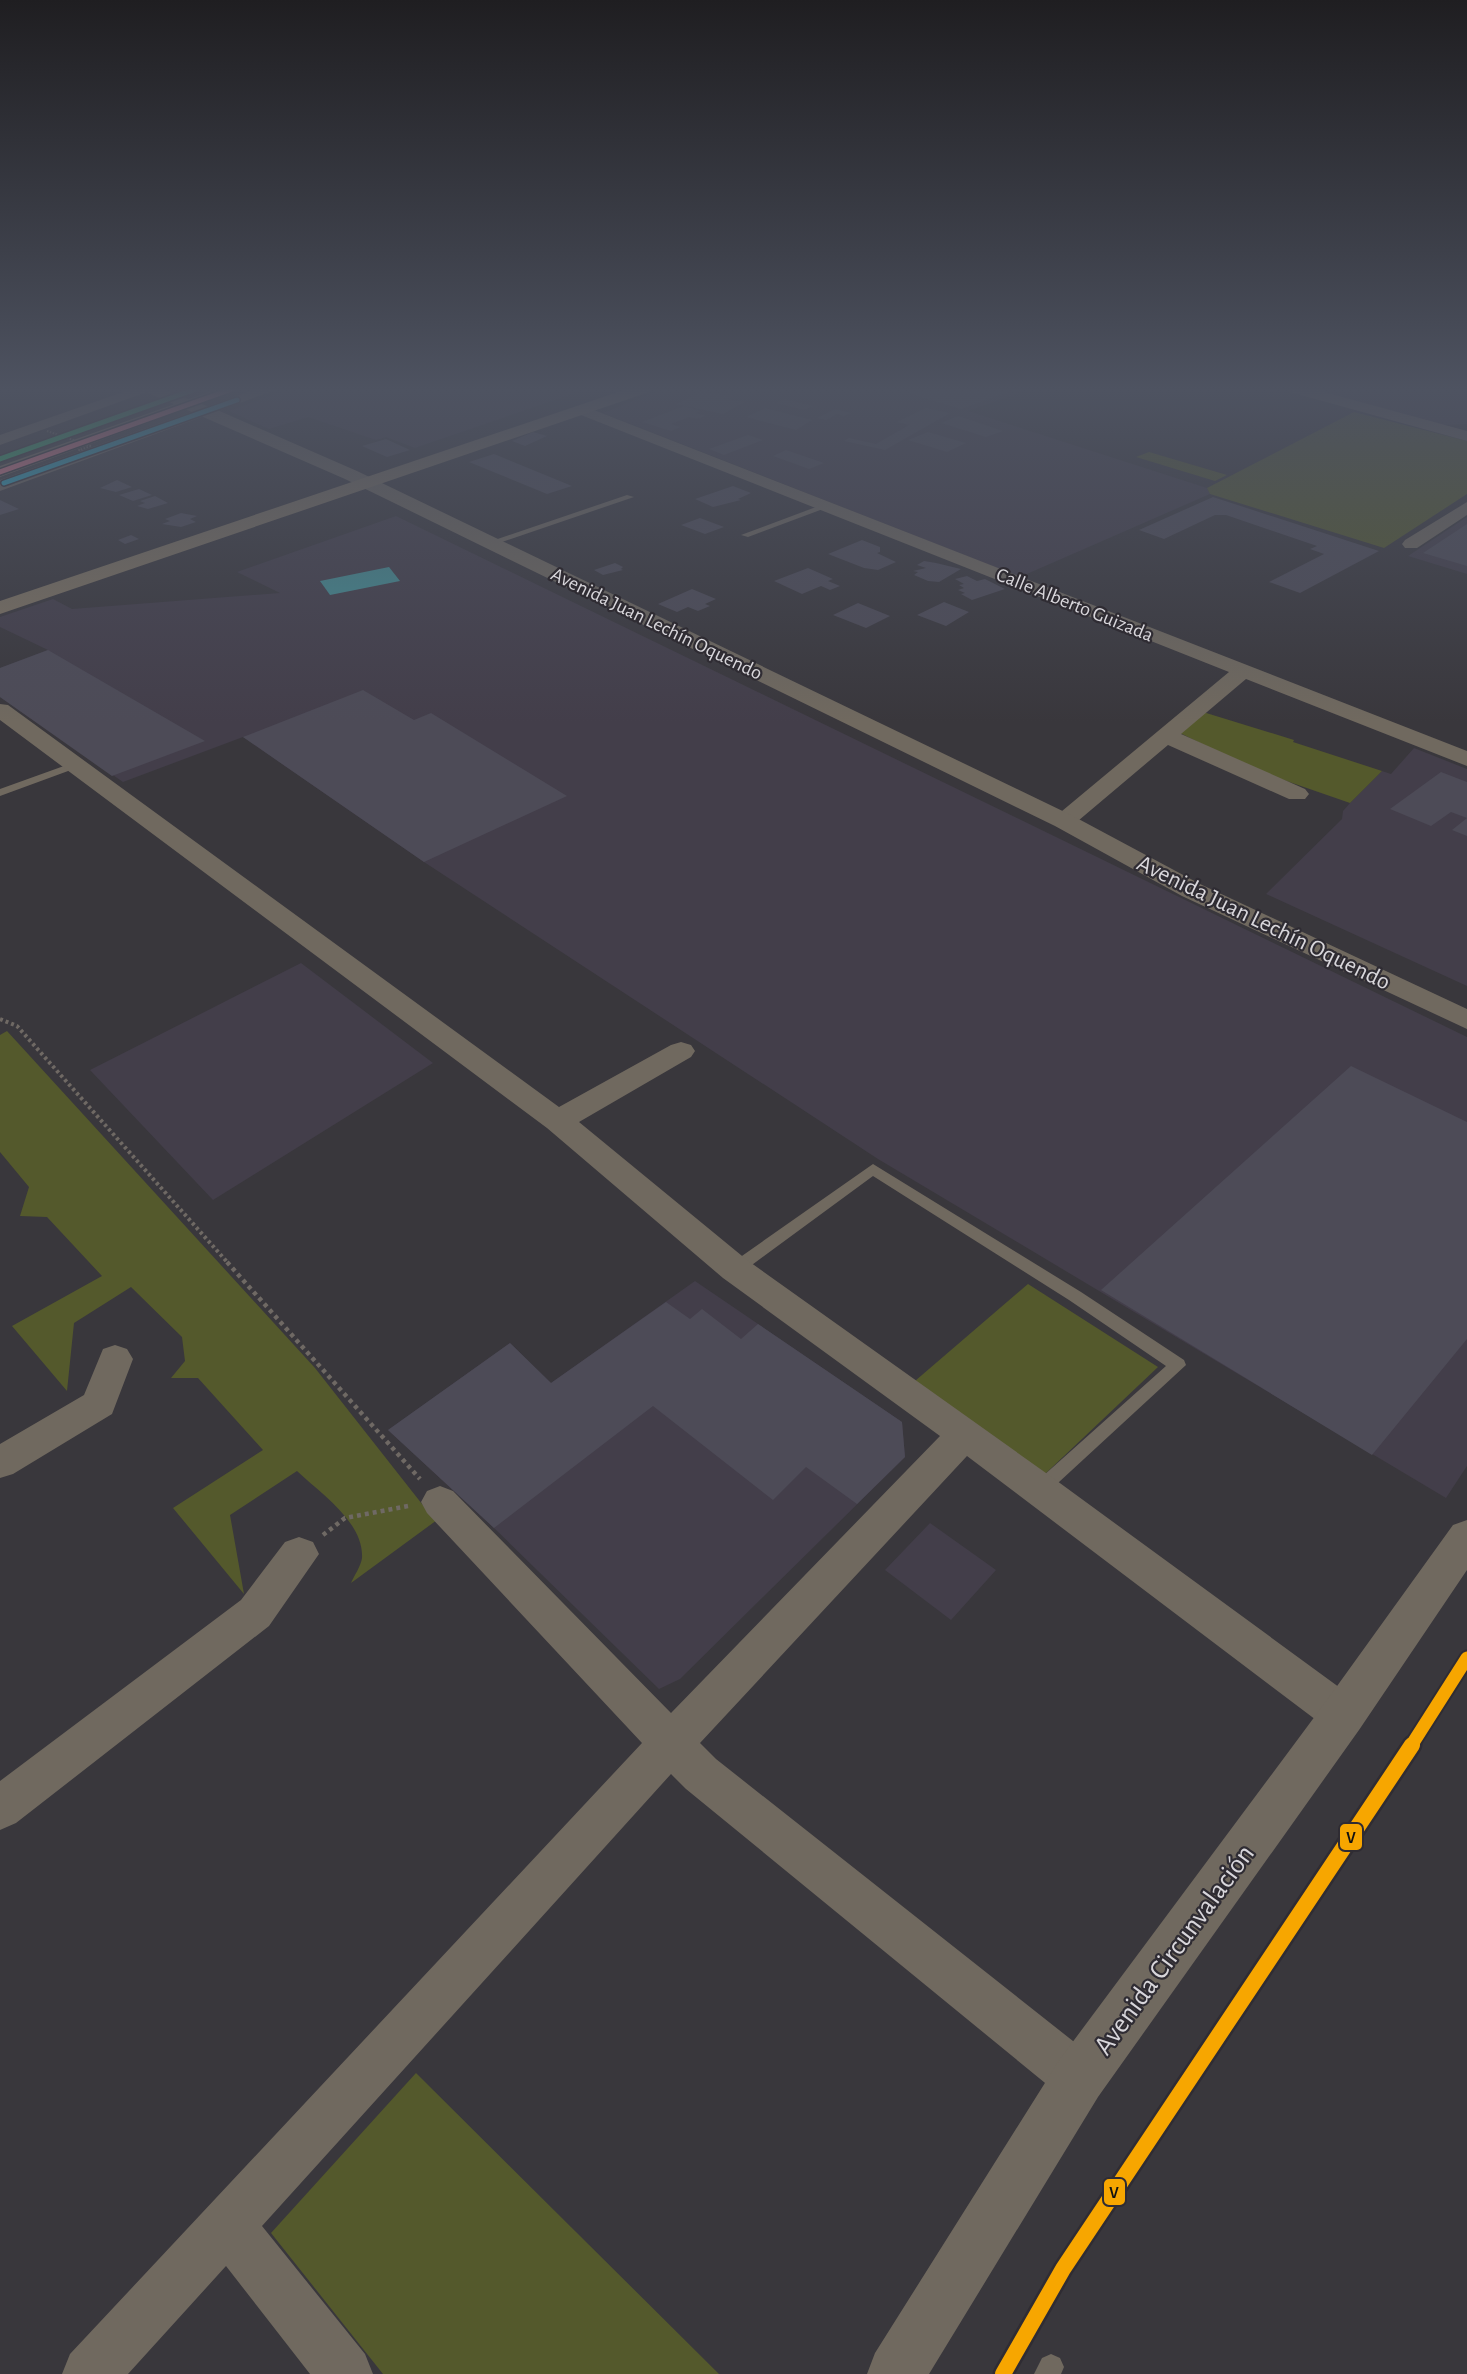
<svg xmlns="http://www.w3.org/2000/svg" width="1467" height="2374" font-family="'Alegreya Sans',sans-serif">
<rect width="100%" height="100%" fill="#39373c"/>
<path fill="#433e4a" d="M288 389H587L415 448 386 437 376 440 308 417 269 429 229 411Z
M662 389H1030L968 411 1207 488 1210 494 1020 577 603 413Z
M1313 389H1467V424L1442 425Z
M396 516 1467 1037V1466L1446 1498 878 1159 424 862 243 737 123 782 0 697V668L48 650 0 627V617L53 599 72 609 280 593 237 572Z
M1467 517V574L1408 556Z
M1414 748 1467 769V986L1266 894 1342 819 1343 811 1350 803 1382 771 1391 774Z
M301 963 433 1063 213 1200 90 1070Z
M695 1281 902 1422 905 1457 680 1679 659 1689 494 1528 388 1430 510 1343 551 1383Z
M930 1523 996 1570 951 1620 885 1570Z"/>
<path fill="#54592c" d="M1354 412 1467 441V494L1384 548 1210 494 1207 488Z
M1149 452 1227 475 1215 481 1136 457Z
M1203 712 1294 740 1293 742 1382 771 1350 803 1252 769 1180 733Z
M7 1031 315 1368 422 1504 437 1520 351 1583C354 1576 361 1566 362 1558 364 1522 320 1493 297 1471L230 1515 244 1594 173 1508 263 1450 198 1378H171L185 1361 182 1337 131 1287 74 1323 67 1391 12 1326 102 1276 47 1217 20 1216 29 1187 0 1152V1035Z
M1028 1284 1158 1367 1045 1474 915 1381Z
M416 2073 719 2374H383L271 2233Z"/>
<path fill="#448f95" d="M389 567 400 581 330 595 320 581Z"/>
<path fill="#4d4b57" d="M917 389H1014V390L961 409 908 393Z
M701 392 734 396 728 399 745 402 723 414 676 404Z
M784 399 813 406 804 410 776 403Z
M684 406 701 411 696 413 706 416 697 419 689 417 671 424 681 427 671 431 642 422Z
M765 408 812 420 796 430 746 417Z
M926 408 950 413 885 450 844 441 849 438 876 444 909 425 897 422Z
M835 409 851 413 844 416 837 414 826 420 817 418Z
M958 416 1003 431 986 437 941 423Z
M533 432 547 436 525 446 512 441Z
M928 432 966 443 947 452 908 440Z
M748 435 763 440 724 455 709 449Z
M386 439 410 450 387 457 362 446Z
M786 450 824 463 809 469 773 456Z
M494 454 572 486 547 494 469 462Z
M117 480 132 487 116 492 100 488Z
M733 486 751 493 738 499 741 500 713 507 695 499Z
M139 489 152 495 133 501 119 495Z
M155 496 168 503 148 509 137 506 145 503 140 501Z
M1213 497 1379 551 1300 593 1269 582 1324 554 1310 549 1317 546 1226 515H1215L1164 539 1139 530Z
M0 500 19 509 0 515Z
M181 513 197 516 190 519 196 522 181 527 162 524 170 521 165 519Z
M700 518 724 527 705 534 681 525Z
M1467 524V566L1423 553Z
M131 535 139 539 125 544 118 540Z
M862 540 880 547V552L877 553 896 562 878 570 864 568 828 554Z
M924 561 936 563 961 569 939 582 928 581 914 575 918 572 913 571 926 568 917 565Z
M615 563 623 567 621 569 623 570 603 575 594 570Z
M808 568 833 579 828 581 840 586 830 590 821 586 802 594 774 581Z
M967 576 977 581 985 579 1005 589 972 600 961 594 965 593 958 590 964 588 959 585 964 584 955 579Z
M692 589 716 599 705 604 710 606 698 611 688 607 677 612 658 604Z
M944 602 969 612 946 626 917 615Z
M858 603 890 616 866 628 833 615Z
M48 650 205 741 112 776 0 697V668Z
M363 690 414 720 431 713 567 796 424 862 243 737Z
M1441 772 1467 782V818L1451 812 1431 826 1390 809Z
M1467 818V836L1452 830Z
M1351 1066 1467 1122V1339L1372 1455 1101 1290Z
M666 1302 690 1319 702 1309 741 1339 758 1324 902 1422 905 1457 857 1504 806 1467 773 1500 653 1406 494 1528 388 1430 510 1343 551 1383Z"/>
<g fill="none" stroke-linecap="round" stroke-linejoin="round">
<path stroke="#6f6964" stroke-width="4" stroke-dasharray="3 3" stroke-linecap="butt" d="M0 1019 17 1026 228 1263"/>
<path stroke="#6f6964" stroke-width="4.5" stroke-dasharray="4 4" stroke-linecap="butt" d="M227 1262 420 1479
M323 1535 345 1518 408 1506"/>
<path fill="#70695f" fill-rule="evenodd" d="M627 495 634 497 493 545 486 543Z
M824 504 831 506 748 537 741 535Z
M75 762 79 763V767L0 796V789Z
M873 1164 1081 1292 1184 1360 1186 1365 1046 1494 1040 1496 1034 1494 1031 1489 1034 1484 1166 1366 1069 1300 873 1176 741 1273H729L727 1269 729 1265Z
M1051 2354 1060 2358 1064 2367 1061 2374H1034L1042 2358Z"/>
<path fill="#70695f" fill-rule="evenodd" d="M132 389H155L0 445V435Z
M256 389H278L0 491V480Z
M1288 389H1313L1467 431V441L1290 392Z
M581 405 1467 751V766L1246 679 1181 734 1305 789 1309 794 1305 799H1289L1168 745 1072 826 1064 828 1056 826 1052 821 1056 816 1229 672 576 413 573 410Z
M1467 502V515L1417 548H1405L1402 544 1405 540Z
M0 704 8 705 559 1107 671 1045 681 1042 691 1045 695 1051 691 1057 579 1122 747 1260 1053 1478 1358 1701 1364 1715 1358 1729 1343 1735 1328 1729 967 1456 700 1743 716 1759 1097 2060 1104 2078 1097 2096 1079 2103 1061 2096 686 1789 671 1774 262 2226 365 2354 373 2374H310L226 2266 128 2374H62L70 2354 642 1743 427 1513 421 1502 427 1491 440 1486 453 1491 671 1713 940 1436 723 1278 547 1128 0 720Z
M115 1345 127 1349 133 1359 112 1414 13 1474 0 1478V1444L84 1395 103 1349Z
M299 1537 313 1542 319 1554 269 1626 16 1823 0 1830V1781L241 1600 285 1542Z"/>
<path fill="#70695f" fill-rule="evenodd" d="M139 389H162L215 409 357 471 1073 816 1200 884 1467 1009V1029L1182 896 1055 826 345 479Z
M1467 1520V1570L1359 1730 1098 2097 929 2374H867L875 2353 1060 2059 1327 1700 1453 1525Z"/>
<path fill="#7e7362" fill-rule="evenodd" d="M627 389H651L649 392 0 614V601Z"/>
<path fill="#7c7161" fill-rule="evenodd" d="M217 389H241L0 477V466Z"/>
<path stroke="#6f6964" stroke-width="2" stroke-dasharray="1.5 1.5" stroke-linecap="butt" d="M47 431 91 446
M83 451 79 450 91 446"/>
<defs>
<path id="bus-1" d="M0 472 232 389"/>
<path id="bus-2" d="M4 483 237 400"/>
<path id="bus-3" d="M0 459 196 389"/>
</defs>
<use href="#bus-1" stroke="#2f2c33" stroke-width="8"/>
<use href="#bus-2" stroke="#2f2c33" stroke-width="8"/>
<use href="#bus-3" stroke="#2f2c33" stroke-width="8"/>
<use href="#bus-1" stroke="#ff8098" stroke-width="5"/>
<use href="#bus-2" stroke="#20b9da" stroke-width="5"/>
<use href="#bus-3" stroke="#26c172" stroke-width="5"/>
<defs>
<path id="rail-1-far1" d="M1411 1746 1467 1658"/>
<path id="rail-1" d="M1003 2374 1063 2269 1412 1745"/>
</defs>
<use href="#rail-1-far1" stroke="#2f2c33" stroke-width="17"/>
<use href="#rail-1" stroke="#2f2c33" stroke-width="21"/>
<use href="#rail-1-far1" stroke="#f7a600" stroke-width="13"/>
<use href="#rail-1" stroke="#f7a600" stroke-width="16"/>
</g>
<linearGradient id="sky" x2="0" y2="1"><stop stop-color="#1f1e21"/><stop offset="0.54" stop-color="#4e5361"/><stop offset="1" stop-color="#4e5361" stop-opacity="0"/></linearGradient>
<rect width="1467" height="722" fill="url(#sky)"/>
<g text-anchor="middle" stroke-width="4.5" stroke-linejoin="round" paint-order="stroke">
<g font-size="20" fill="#d8d6db" stroke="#2f2c33">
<text transform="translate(1075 604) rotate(22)" y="7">Calle Alberto Guizada</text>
<text transform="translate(657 623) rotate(26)" y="7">Avenida Juan Lechín Oquendo</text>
</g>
<g font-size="24" fill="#d8d6db" stroke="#2f2c33">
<text transform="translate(1264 922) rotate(26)" y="8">Avenida Juan Lechín Oquendo</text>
</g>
<g font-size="28" fill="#d8d6db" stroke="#2f2c33">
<text transform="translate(1173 1949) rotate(-54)" y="10">Avenida Circunvalación</text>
</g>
</g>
<g stroke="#2f2c33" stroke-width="2">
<rect x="1339" y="1823" width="24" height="28" rx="6" fill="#f7a600"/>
<rect x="1103" y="2178" width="23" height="28" rx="6" fill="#f7a600"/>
</g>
<g font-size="16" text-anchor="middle" font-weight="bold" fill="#111">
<text x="1351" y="1843">V</text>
<text x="1114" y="2198">V</text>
</g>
</svg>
